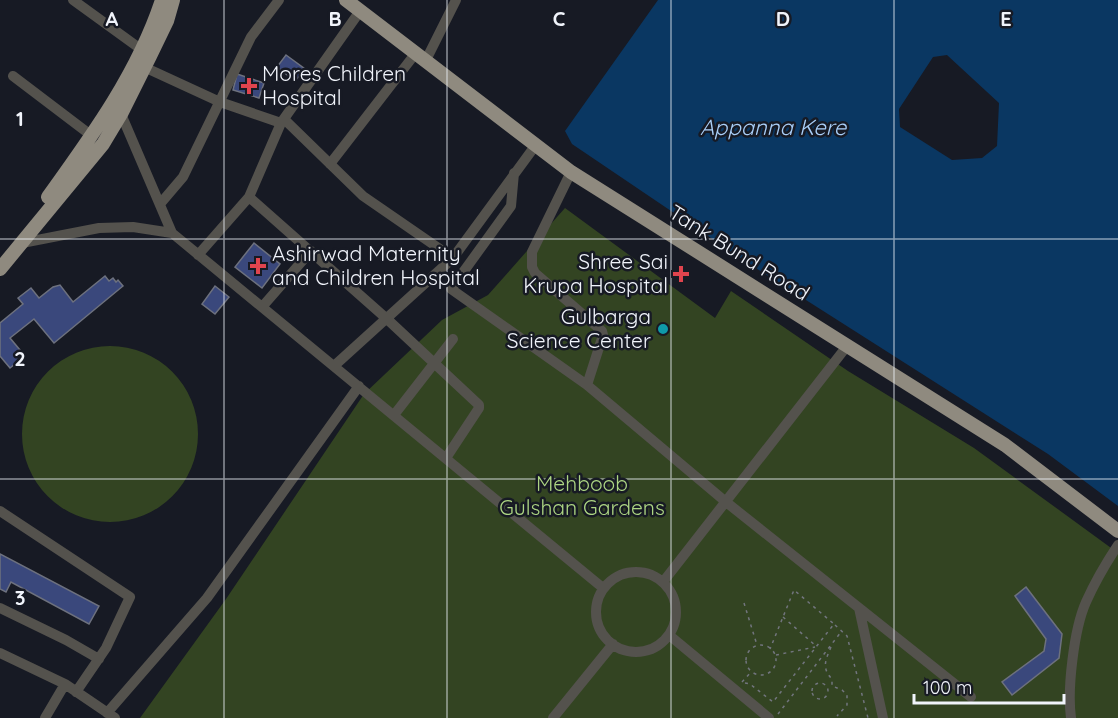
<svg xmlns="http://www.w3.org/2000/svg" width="1118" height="718" font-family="Quicksand,sans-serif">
<rect width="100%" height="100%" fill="#171a24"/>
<path fill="#342" d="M565 208 715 318 731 291 848 371 974 448 1118 553V718H140L226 599 364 394 442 320 488 295Z
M22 434a88 88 0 1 1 176 0a88 88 0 1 1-176 0Z"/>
<path fill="#0a3762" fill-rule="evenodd" d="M658 0H1118V506L1048 454 748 263 572 144 565 131ZM947 55 999 103 997 146 982 158 952 160 900 127 899 109 933 57Z"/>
<path fill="#3a487c" stroke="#6d717e" stroke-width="1.5" d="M286 55 305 69 295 81 277 67Z
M237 74 264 83 259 98 233 90Z
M254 243 280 264 262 288 235 267Z
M105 276 109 281 113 278 116 282 118 280 123 286 54 343 34 319 10 338 25 356 10 368 0 356V323L23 304 18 298 31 288 39 298 53 287 60 285 73 302Z
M215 286 229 297 215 314 202 304Z
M0 554 99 606 89 624 11 582 6 592 0 589Z
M1026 587 1062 634 1059 658 1012 695 1002 682 1044 651 1046 639 1015 596Z"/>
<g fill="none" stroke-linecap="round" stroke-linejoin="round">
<path stroke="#72757e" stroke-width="1.5" stroke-dasharray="3 4.5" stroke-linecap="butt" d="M744 603 757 645
M783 617 816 646
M835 625 847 636 868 718
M746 660a15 15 0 1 1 30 0a15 15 0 1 1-30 0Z
M831 647C826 659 821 668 832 679V686L842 690 847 695V705L837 716
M776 655 815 647
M742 682 751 672
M745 683 750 684 773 702 834 624 794 590 770 649
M812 691a8 8 0 1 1 16 0a8 8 0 1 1-16 0Z
M778 714 841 632"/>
<path stroke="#54524d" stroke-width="10" d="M73 0 142 50
M360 11 281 123 249 197 387 319 479 405V408L446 458
M425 62 456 0
M144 67 220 102 281 123
M13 76 92 136
M284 119 363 196 453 258
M330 164 415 54
M571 172 532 252V267L535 273 602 331 603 335 587 385 726 502 971 697
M514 173 511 206 451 289 587 385
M160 204 183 177 251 37 279 0
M172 233 603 588
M22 243 99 228 133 227 172 233 121 114
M198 255 249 197
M262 307 311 251
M334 366 453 258 535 146
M394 415 453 339
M0 511 130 597 106 648 76 692
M596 612a40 40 0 1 1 80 0a40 40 0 1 1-80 0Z
M663 582 847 346
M0 608 66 640 99 659
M859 608 883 718
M669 635 769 718
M0 653 65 684 115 718
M107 713 207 598 359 386
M45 718 65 684
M553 718 613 644
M1071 718C1067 689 1074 629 1086 602 1095 582 1106 563 1118 545"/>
<path stroke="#8f8a7f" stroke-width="14" d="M346 0 571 172 1005 445 1118 531
M48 197C92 136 138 73 162 0
M0 269 103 144 121 114 150 56 167 21 173 0"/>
</g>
<path fill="none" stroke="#f1f4fb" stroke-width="1.5" stroke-opacity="0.55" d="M224 0V718M447 0V718M671 0V718M894 0V718M0 239H1118M0 479H1118"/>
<g fill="#e0444e" stroke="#171a24" stroke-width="2">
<path d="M246 77h6v6h6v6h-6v6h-6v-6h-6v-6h6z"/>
<path d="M255 257h6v6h6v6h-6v6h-6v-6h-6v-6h6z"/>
<path d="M678 265h6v6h6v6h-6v6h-6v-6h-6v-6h6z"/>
</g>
<circle fill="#0f9aa8" stroke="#171a24" stroke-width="2" cx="663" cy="329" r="6"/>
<g text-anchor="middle" stroke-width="5" stroke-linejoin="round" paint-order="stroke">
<g font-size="21" fill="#f1f4fb" stroke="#171a24" text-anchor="start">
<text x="262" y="81">Mores Children<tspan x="262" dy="24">Hospital</tspan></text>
<text x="272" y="261">Ashirwad Maternity<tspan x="272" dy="24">and Children Hospital</tspan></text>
<text x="668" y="269" text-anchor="end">Shree Sai<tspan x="668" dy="24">Krupa Hospital</tspan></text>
<text x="651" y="324" text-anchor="end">Gulbarga<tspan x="651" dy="24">Science Center</tspan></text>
</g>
<g font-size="21" fill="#f1f4fb" stroke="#171a24">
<text transform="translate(739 253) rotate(32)" y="7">Tank Bund Road</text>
</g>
<g font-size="21" fill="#add683" stroke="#171a24">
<text x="582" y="491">Mehboob<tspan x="582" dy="24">Gulshan Gardens</tspan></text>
</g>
<g font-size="22" font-style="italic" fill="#a9cff9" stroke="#171a24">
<text x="773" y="135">Appanna Kere</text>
</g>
</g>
<g font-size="20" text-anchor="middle" font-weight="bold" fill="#f1f4fb" stroke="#171a24" stroke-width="5" stroke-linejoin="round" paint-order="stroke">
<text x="112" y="26">A</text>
<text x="335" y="26">B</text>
<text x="559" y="26">C</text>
<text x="783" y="26">D</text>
<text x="1006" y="26">E</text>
<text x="20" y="126">1</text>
<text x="20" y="366">2</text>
<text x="20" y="605">3</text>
</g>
<path d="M914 694v9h150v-9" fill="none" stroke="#f1f4fb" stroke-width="3"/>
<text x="923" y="694" font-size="18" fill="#f1f4fb" stroke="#171a24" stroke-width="4.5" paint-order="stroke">100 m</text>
</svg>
